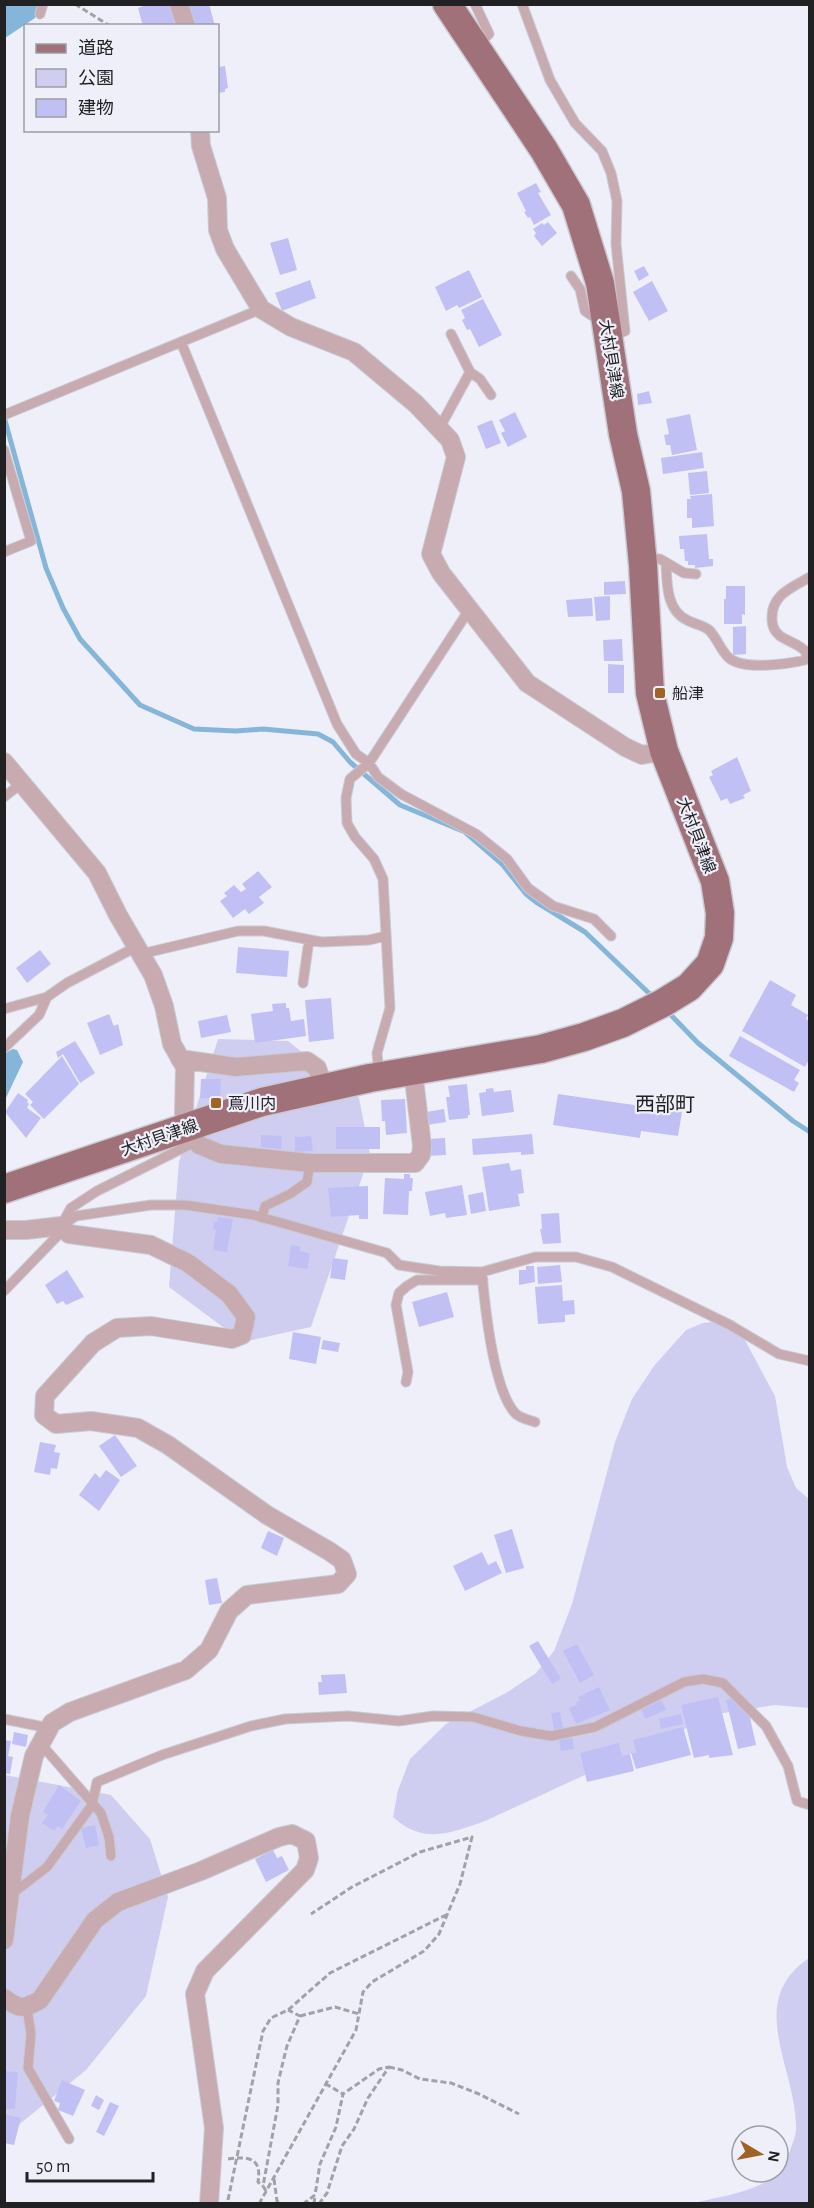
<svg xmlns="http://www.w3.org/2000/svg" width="814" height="2208" font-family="'Alegreya Sans','Noto Sans JP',sans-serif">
<rect width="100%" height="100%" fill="#efeff9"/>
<path fill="#cfcef1" d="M218 1039 288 1041 359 1098 370 1154 311 1327 243 1342 169 1287 179 1162Z
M734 1320 775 1396 787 1467 796 1488 809 1499V1708L775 1705 717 1714 485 1821C451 1833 423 1845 393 1817L398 1790 410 1759 446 1724 506 1693 536 1673 554 1651 572 1604 615 1442 632 1399 654 1366 686 1330 703 1323Z
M5 1775 111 1795 150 1839 168 1897 146 1996 86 2070 5 2136Z
M809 1958V2203H694C720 2197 751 2192 773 2178 781 2173 787 2159 790 2151 792 2144 796 2136 796 2129 797 2068 744 2002 809 1958Z"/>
<path fill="#85b5d9" d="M5 5H39L35 18 5 38Z
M13 1049 17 1050 23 1062 5 1100V1053Z"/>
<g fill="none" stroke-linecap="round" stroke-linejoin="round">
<path stroke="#85b5d9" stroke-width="5" d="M4 417 46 568 63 608 80 639 140 705 194 729 236 731 263 729 318 734 333 742 350 762 400 805 465 832 502 864 526 894 536 902 585 932 654 998
M667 1011 698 1043 793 1121 810 1132"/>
</g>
<path fill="#c1c0f5" d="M149 4H172L177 22 174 23 175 26H143L138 8Z
M187 4H209L215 26H193Z
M225 66 228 88 225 89V92L218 93V67Z
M536 183 541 192 538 193 551 215 534 225 530 217 528 218 524 212 526 211 517 193Z
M548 222 557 233 542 246 534 236 536 233 533 229 542 223 544 225Z
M288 238 297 270 280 275 270 243Z
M644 266 649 275 639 281 634 271Z
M469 270 482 297 459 308 457 305 446 311 435 287Z
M310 280 316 298 282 311 275 293Z
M652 281 668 311 649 321 633 292Z
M483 299 502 335 479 347 470 329 467 330 462 320 465 318 461 310Z
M649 391 652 403 638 405 637 394Z
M515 412 527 437 508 447 501 433 505 431 499 420Z
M690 414 697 450 672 455 670 445H666L664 435 669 434 666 419Z
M492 420 501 443 486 449 477 426Z
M702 452 704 468 663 474 661 458Z
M707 471 709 493 690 495 688 473Z
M712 494 714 526 692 528V518H687V499H691L690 496Z
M707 534 709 559H713V566L695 568V565H688V561H685L684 549H680L679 536Z
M625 581 626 594 604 595V582Z
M726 586H745V615L742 614V624H724V599H726Z
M610 596V620L596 621 594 597Z
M592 598 593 616 568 617 566 600Z
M746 626V654L733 655V627Z
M622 639 623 661H604L603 640Z
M608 664 624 665V693H608Z
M737 757 751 791 743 795 745 798 730 804 727 798 721 801 709 777 713 775 711 771Z
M258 871 272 887 259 897 264 903 249 914 245 909 233 918 220 901 227 896 224 893 234 885 241 892 246 889 242 884Z
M238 947 289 951 287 977 236 973Z
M40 950 51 964 27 983 16 968Z
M770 980 796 995 791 1005 808 1015 806 1019 810 1021V1058L805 1067 742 1031Z
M331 998 334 1039 309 1042 305 1000Z
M286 1003V1008H289L291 1021 304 1019 306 1036 255 1043 251 1014 273 1011 272 1004Z
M109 1014 114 1026 118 1024 123 1045 100 1055 87 1023Z
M227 1015 231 1032 201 1038 198 1021Z
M740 1036 800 1070 794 1080 799 1083 794 1092 729 1056Z
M75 1041 95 1073 80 1083 63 1054 58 1058 56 1052Z
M62 1056 79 1084 44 1119 30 1105 33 1102 25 1094Z
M201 1079H221L220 1099 200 1098Z
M467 1084 470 1115H468V1118L449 1120 446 1097H450L448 1086Z
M493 1088 494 1092 511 1090 514 1112 482 1116 479 1093 486 1092V1089Z
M18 1093 28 1100 27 1102 29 1104 27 1108 41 1118 26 1138 5 1112Z
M558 1094 682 1112 678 1136 641 1131 640 1138 553 1125Z
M405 1099 407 1133 386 1135 385 1121H382L381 1100Z
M444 1109 446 1122 427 1125 426 1112Z
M336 1127H380V1149H336Z
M532 1134 534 1154 521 1155V1152L473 1155 472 1139Z
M261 1135 282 1136 281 1149 261 1147Z
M311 1136 313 1151 295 1152V1137Z
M445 1138 446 1155 428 1156 427 1139Z
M509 1163 511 1171 521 1169 524 1193 518 1194 520 1206 489 1211 482 1167Z
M404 1174H410V1178H413L412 1191H409L408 1215 383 1214 385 1178 404 1179Z
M462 1185 467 1215 446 1218 445 1213 430 1216 425 1192Z
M368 1186V1219H359V1215L331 1217 328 1188Z
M483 1192 486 1211 471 1214 468 1195Z
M559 1213 561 1243 543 1244 540 1229H542L541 1214Z
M218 1217 233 1219 227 1252 213 1250 216 1230 213 1229 214 1221 217 1222Z
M291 1245 300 1247V1251L310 1253 307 1269 288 1266Z
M333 1258 348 1260 345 1280 330 1278Z
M560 1265 562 1282 538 1284 537 1267Z
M526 1266H534L535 1282 519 1285V1270H526Z
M67 1270 84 1297 66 1305 63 1301 57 1304 45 1285Z
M562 1285 563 1301 574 1300 575 1314 565 1315V1322L538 1324 535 1287Z
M447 1292 454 1317 419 1327 412 1302Z
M293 1332 321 1337 316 1364 289 1359Z
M323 1340 340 1343 338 1352 321 1349Z
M115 1435 137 1466 121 1477 99 1446Z
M40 1442 56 1445 54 1452 60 1453 57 1469 51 1468 50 1475 34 1472Z
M106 1470 120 1480 99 1511 79 1495 95 1473 100 1478Z
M512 1529 524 1568 506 1573 494 1535Z
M268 1531 284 1538 277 1556 261 1548Z
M482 1552 488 1565 496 1561 502 1573 465 1591 453 1566Z
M217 1578 222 1603 209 1605 205 1580Z
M538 1641 561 1679 552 1684 529 1646Z
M577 1644 594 1675 580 1683 563 1651Z
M345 1674 347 1693 319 1695 318 1682H322L321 1675Z
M599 1687 610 1710 576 1724 569 1708 577 1705 576 1702 580 1700 578 1697Z
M718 1697 733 1755 709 1758V1755L694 1758 681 1705Z
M734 1698 749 1713 756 1745 738 1749 726 1700Z
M662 1700 666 1710 645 1719 641 1709Z
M560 1712 563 1729 554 1730 551 1713Z
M681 1714 683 1724 661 1729 659 1719Z
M683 1727 691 1755 636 1769 631 1753 636 1752 633 1740Z
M14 1732 28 1735 26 1747 12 1744Z
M572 1737 574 1749 561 1751 559 1739Z
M4 1740 11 1741 8 1756 13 1757 10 1774 4 1773Z
M619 1743 622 1756 630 1754 634 1771 587 1782 580 1753Z
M59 1785 81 1801 62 1829 58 1826 54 1831 42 1823 48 1815 43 1812Z
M95 1825 99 1845 86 1848 81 1828Z
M273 1850 277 1858 282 1856 289 1870 266 1882 255 1859Z
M4 2071 18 2072 15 2109H4Z
M62 2080 85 2090 73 2116 58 2110 60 2103 54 2101Z
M96 2095 104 2100 99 2110 91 2106Z
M110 2102 119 2106 104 2136 96 2132Z
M4 2114 21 2118 14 2145 4 2143Z"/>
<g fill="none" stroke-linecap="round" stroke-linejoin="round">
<defs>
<path id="lane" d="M475 4 489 34 477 45
M522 4 550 80 575 123 602 151 611 173 617 201 616 244 625 331 611 337
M40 14 43 4
M571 276 580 289 585 311 600 321
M181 342 337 724 356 754 369 763 378 777 401 794 476 834 507 859 528 888 553 906 594 919 611 936
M470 372 480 379 491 395
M4 415 261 309
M439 429 470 372 451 334
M4 450 31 541 4 552
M646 558 660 559 684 573 696 574
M666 563C667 583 666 610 687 620 694 624 703 625 709 630 717 638 720 649 728 657 742 671 787 664 805 660L807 653C800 644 789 642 780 636 775 632 772 626 772 619 771 595 791 588 810 577
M4 797 22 783
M141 954 238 931H264L321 942 369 940 386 936
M303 983 309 940
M4 1009 47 997
M4 1048 39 1015 47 997 67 983 136 947
M379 1074 377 1053 390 1008 383 879 374 859 355 837 347 823 346 798 350 779 369 763 469 610
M262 1218 265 1206 290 1194 307 1182 310 1163
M62 1224 71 1208 97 1191 197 1141
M61 1226 76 1216 151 1205H185L254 1215 387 1253 399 1265 439 1271 482 1272 535 1257H576L612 1267 730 1325 779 1354 810 1361
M482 1274C485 1307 493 1389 515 1413 519 1418 529 1420 535 1422
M4 1291 64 1229
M406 1382 408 1372 396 1305 399 1293 407 1286 417 1280H483
M4 1719 49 1728
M41 1744 101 1813 109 1837 111 1856
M12 1894 47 1867 92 1805 97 1782 162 1755 251 1726 285 1719 348 1716 399 1721 433 1716 473 1717 521 1731 551 1736 595 1727 684 1682 703 1679 723 1683 766 1726 788 1766 797 1801 810 1805
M27 2008 31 2034 28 2068 69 2139"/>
<path id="street" d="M179 4 186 26
M200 130 201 146 217 198 218 230 225 249 261 309 291 327 354 352 416 404 450 440 456 457 431 554 441 573 527 683 625 747 642 755 664 751
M4 762 97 873 118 915 153 975 164 1006 172 1044 185 1067 184 1113 188 1127 199 1145 221 1154 310 1163H415L421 1155 422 1146 413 1071
M180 1059 236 1067 307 1061 317 1068 324 1088
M4 1230H26L61 1226 69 1234 151 1245 188 1263 229 1294 246 1317 242 1335 232 1339 151 1326 117 1328 93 1343 45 1396 44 1415 56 1424 91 1421 138 1428 168 1445 267 1515 329 1551 342 1560 347 1574 338 1584 247 1595 229 1611 209 1650 186 1670 70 1712 52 1723 34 1756 20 1816 4 1940
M4 1998C20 2010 23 2009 40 2000L95 1920 118 1902 201 1871 279 1837 292 1834 306 1841 309 1858 305 1870 205 1971 195 1994 214 2128 209 2204"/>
<path id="primary" d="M4 1189 262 1102 370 1078 541 1049 584 1037 623 1023 663 1003 689 987 710 964 719 938 720 913 715 881 664 751 650 693 643 565 636 491 623 434 600 283 576 205 544 150 447 4"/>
</defs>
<use href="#lane" stroke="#cacad3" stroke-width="11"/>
<use href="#street" stroke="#cacad3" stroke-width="20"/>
<use href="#primary" stroke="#cacad3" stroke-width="31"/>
<path stroke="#a1a1a8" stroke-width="3" stroke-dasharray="6 3" stroke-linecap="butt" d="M75 4 110 26
M300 2016 335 2007 359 2014
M389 2067 402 2070 420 2079 451 2083 479 2094 519 2114
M228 2159C249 2156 262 2158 258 2182L263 2186
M274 2179 277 2201 282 2204
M266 2191 263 2186 278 2105V2083L282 2066 287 2046 300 2016 288 2010
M228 2200 263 2031 271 2018 288 2010 330 1973 446 1915
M259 2204 356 2030 363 1992 372 1982 424 1951 439 1934 460 1884 472 1837 420 1852 352 1887 311 1914
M303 2204 315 2195 320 2164 336 2127 343 2094 326 2084
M314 2204 315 2195
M319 2204 327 2193 342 2146 354 2129 368 2098 389 2067 379 2069 343 2094"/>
<use href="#lane" stroke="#c7abb0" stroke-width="9"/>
<use href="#street" stroke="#c7abb0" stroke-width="18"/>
<use href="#primary" stroke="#a1717a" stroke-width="28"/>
</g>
<g fill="#9f6325" stroke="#efeff9" stroke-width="2">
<rect x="654" y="687" width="12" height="12" rx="3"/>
<rect x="210" y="1097" width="12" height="12" rx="3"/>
</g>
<g text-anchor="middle" stroke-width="4.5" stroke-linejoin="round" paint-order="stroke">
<g font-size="16" fill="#212124" stroke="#efeff9">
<text transform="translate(612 359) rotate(81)" y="6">大村貝津線</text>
<text transform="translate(697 835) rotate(69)" y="6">大村貝津線</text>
<text transform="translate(159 1137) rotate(-19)" y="6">大村貝津線</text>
</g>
<g font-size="16" fill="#212124" stroke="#efeff9" text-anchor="start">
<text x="672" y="699">船津</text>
<text x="228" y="1109">蔦川内</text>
</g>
<g font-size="20" fill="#212124" stroke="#efeff9">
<text x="665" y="1111">西部町</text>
</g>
</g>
<rect width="814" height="2208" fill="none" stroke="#212124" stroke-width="12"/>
<rect x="24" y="24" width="195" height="108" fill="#efeff9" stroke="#9d9da4" stroke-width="1.5"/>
<rect x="36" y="44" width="30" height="9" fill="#a1717a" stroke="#9d9da4" stroke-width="1.5"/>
<text x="78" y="54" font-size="18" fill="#212124">道路</text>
<rect x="36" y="69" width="30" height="18" fill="#cfcef1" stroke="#9d9da4" stroke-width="1.5"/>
<text x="78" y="84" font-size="18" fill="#212124">公園</text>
<rect x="36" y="99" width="30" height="18" fill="#c1c0f5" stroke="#9d9da4" stroke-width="1.5"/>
<text x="78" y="114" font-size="18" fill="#212124">建物</text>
<g transform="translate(760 2154) rotate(100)"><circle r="28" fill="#efeff9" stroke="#9d9da4" stroke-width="1.5"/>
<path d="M0-4.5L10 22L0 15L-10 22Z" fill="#9f6325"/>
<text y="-9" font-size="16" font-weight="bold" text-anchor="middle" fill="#212124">N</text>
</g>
<path d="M27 2172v9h126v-9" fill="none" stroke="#212124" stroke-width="3"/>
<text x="36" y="2172" font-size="18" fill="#212124" stroke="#efeff9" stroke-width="4.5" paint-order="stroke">50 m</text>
</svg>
